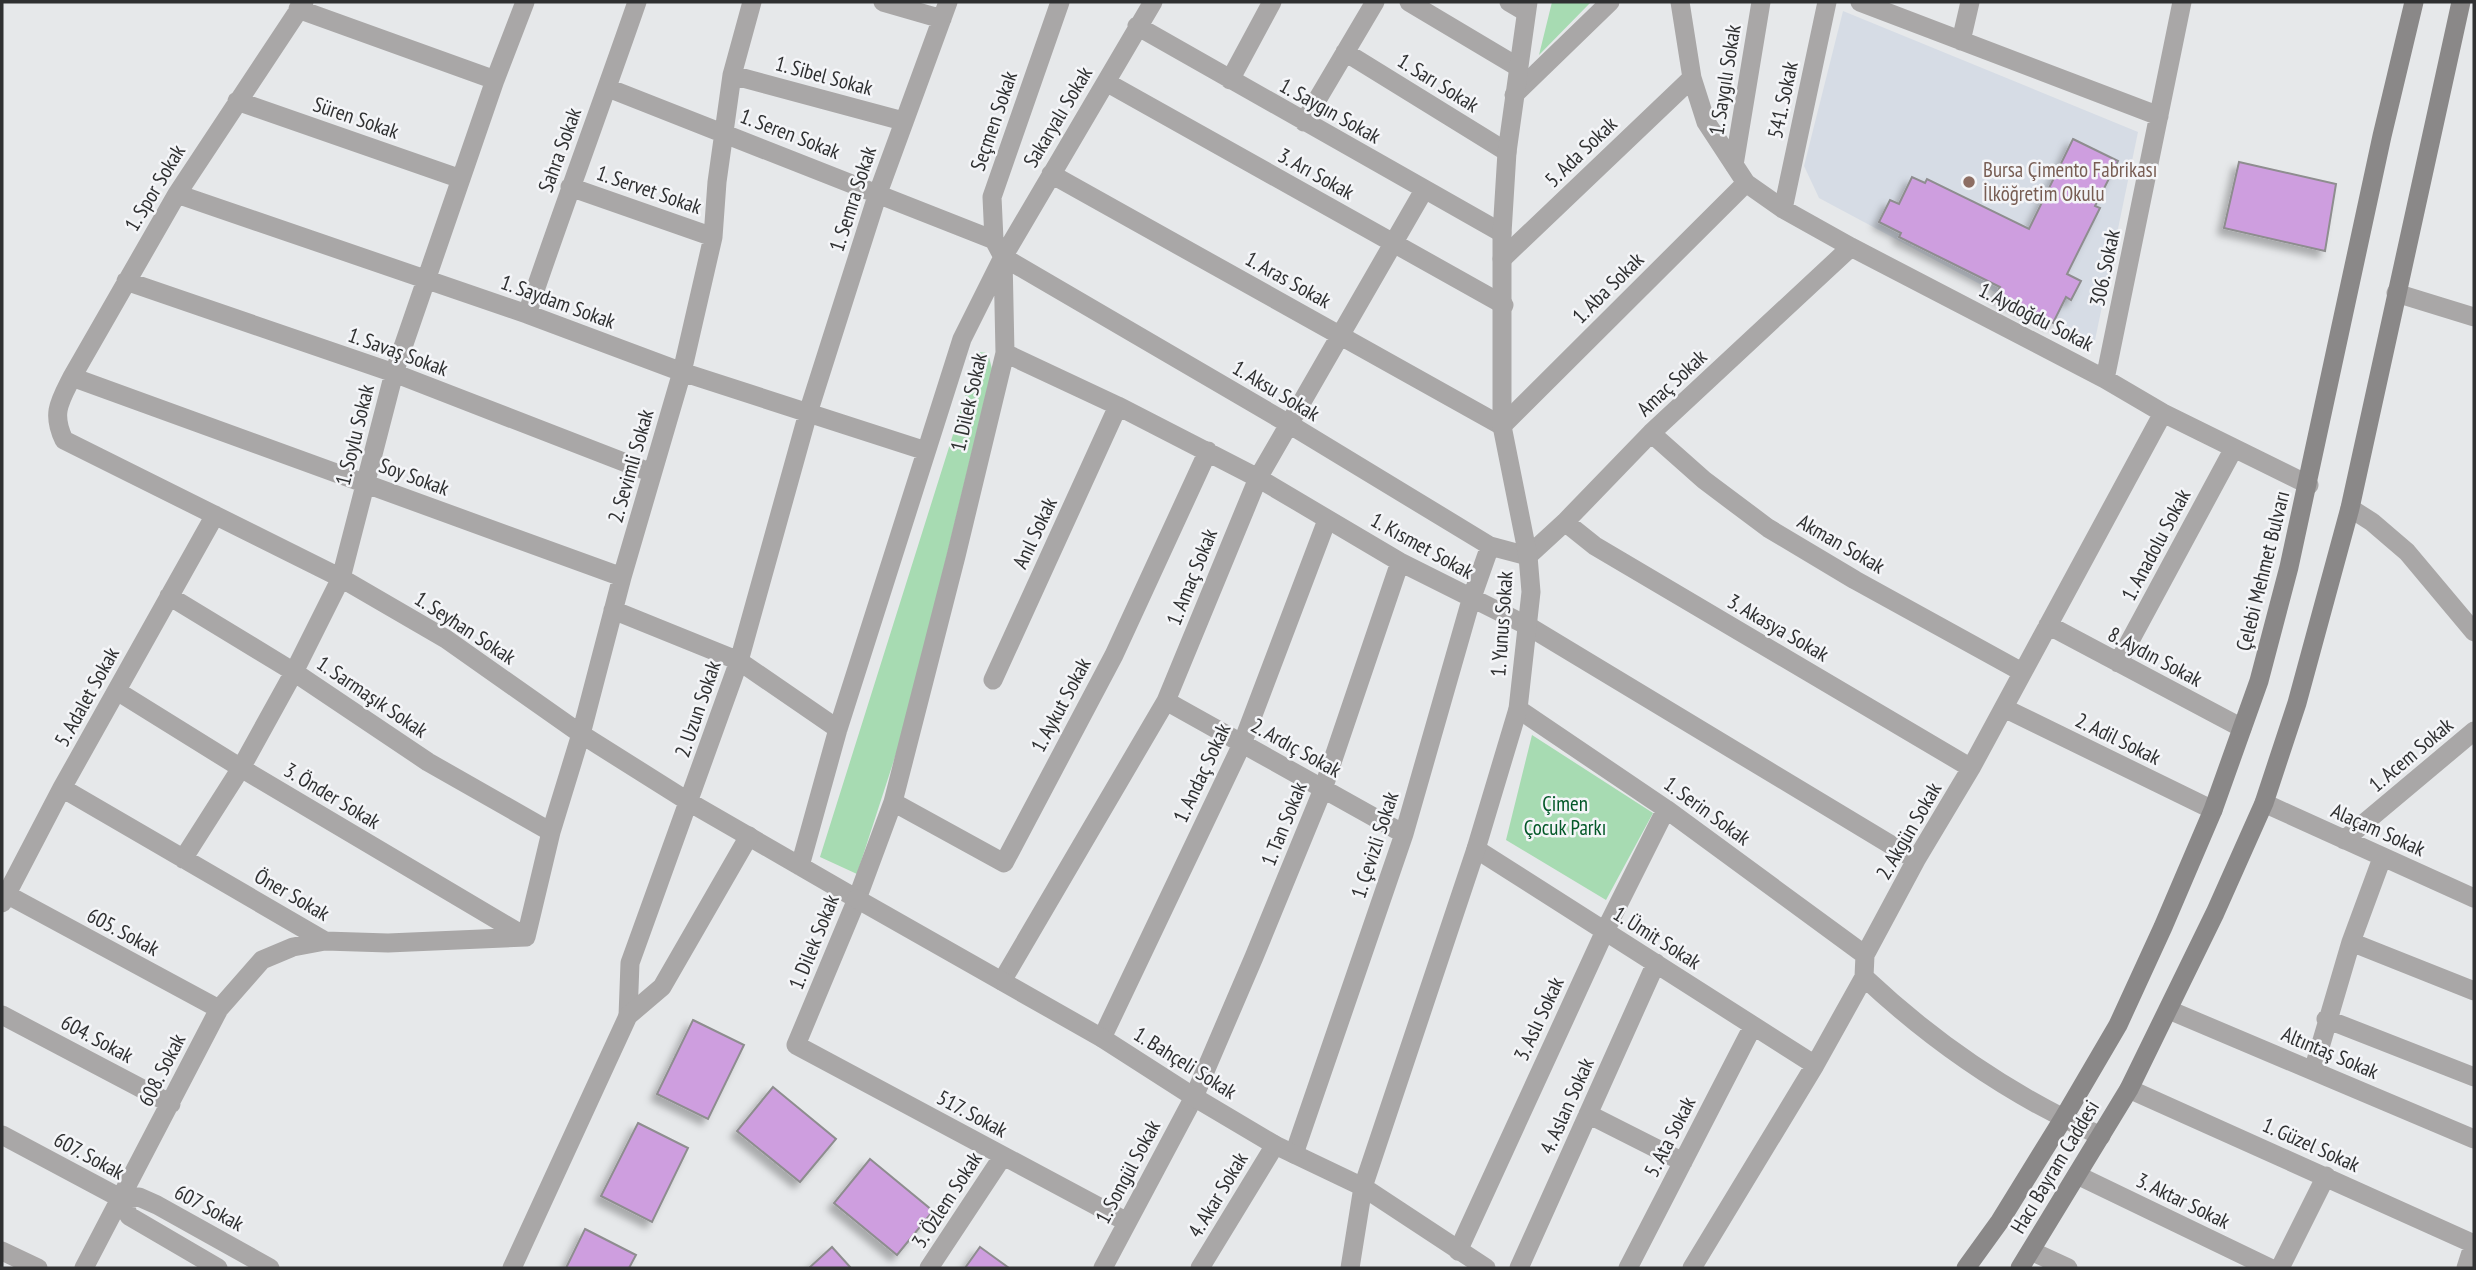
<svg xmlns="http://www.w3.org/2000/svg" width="2476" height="1270" font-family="'PT Sans Narrow',sans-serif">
<defs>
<filter id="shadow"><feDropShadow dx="-6" dy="6" stdDeviation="3.5" flood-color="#0004"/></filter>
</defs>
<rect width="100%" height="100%" fill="#e6e8ea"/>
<path fill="#d6dce5" d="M1843 11 2138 132 2094 345 1819 198 1804 166Z"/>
<path fill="#a7dbb2" d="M1552 2H1591L1539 55Z
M979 352 988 353 992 369 907 720 857 874 820 857Z
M1532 735 1653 813 1606 900 1506 840Z"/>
<path fill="#ce9edf" stroke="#8e8d8f" stroke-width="2" filter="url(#shadow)" d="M2073 139 2118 161 2095 206 2100 208 2067 274 2081 281 2071 300 2066 297 2053 323 1996 295 2000 287 1899 237 1901 233 1879 222 1890 200 1899 204 1912 177 1925 183 1927 179 2029 229Z
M2239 162 2336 184 2325 251 2224 228Z
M693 1020 744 1045 708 1119 657 1094Z
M773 1087 836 1139 800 1182 737 1131Z
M638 1123 688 1148 652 1222 601 1196Z
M870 1159 933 1211 897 1255 834 1203Z
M585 1229 636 1255 629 1268H566Z
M832 1247 851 1268H809Z
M980 1247 1009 1268H965Z"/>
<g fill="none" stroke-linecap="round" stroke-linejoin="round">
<path stroke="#a9a7a7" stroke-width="19" d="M304 2 177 194 72 377C60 401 51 413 64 440L341 578 446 639 581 734 689 802 857 899
M883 2 942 19
M1060 2 992 197 994 240 1003 257 1005 353 956 556 893 802 857 899 796 1045 1127 1222
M1409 2 1518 67
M1509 2 1526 12
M1680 2 1692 78 1706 122 1746 183 1783 209 1851 247 2105 379 2163 413 2309 485
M1860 2 2159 116
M298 9 495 80
M1137 26 1502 233
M1961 41 1970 2
M1345 52 1507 152
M732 75 903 121
M1230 80 1272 2
M1106 82 1504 305
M608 88 994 240
M1514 95 1610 2
M237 101 461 179
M1304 122 1375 2
M1734 165 1761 2
M1051 174 1502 426 1746 183
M570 187 713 237
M177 194 527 314 682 372 926 451
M1783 209 1827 2
M1003 257 1289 424 1490 546 1528 556 1565 522 1651 433 1851 247
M1502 259 1692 78
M126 281 394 373 652 473
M2396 293 2474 317
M527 314C562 210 601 106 637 2
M1005 353 1118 406 1258 478 1400 562 1528 626 1916 860
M72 377 622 577
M2105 379 2182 2
M1651 433 1704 480 1768 528 1855 580 2022 672
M2350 508 2372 522 2407 552 2474 632
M1565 522 1595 546 1971 768
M169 596 294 672 428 762 551 832
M613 610 739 661 838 729
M2048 625 2242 728
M2118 663 2234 448
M993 680 1118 406
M117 691 241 768 526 937
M1166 701 1404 834
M2004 708 2213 810
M1518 709 1666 809 1865 955
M62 788 325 941 388 943 526 937
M893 802 1004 863 1114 655 1208 451
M2264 803 2474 898
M2344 840 2474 731
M1476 849 1815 1065
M183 859 241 768 294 672 341 578 394 373 495 80 525 2
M800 866 838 729 962 339 1003 257 1153 2
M6 894 219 1009
M2 903 62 788 215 515
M526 937 551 832 581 734 622 577 682 372 713 237 717 182 732 75 752 2
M2351 942 2474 991
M1864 977C1933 1042 2014 1097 2101 1136
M1002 981 1166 701 1258 478 1424 190
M2169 1010 2474 1139
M2 1015 171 1104
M628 1016 630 963 739 661 808 413 878 193 948 2
M2326 1019 2474 1077
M1102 1038 1242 744 1327 520
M2313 1071 2351 942 2382 858
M2129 1089 2474 1244
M1588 1114 1683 1162
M2 1135 122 1199 129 1216 218 1268
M1294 1154 1404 834 1471 600 1490 546
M2077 1175 2270 1268
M122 1199 139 1197 157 1205 270 1268
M2 1251 38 1268
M1458 1251 1605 931 1666 809
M2031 1251 2068 1268
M84 1268 219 1009 262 960 293 947 325 941
M929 1268 1003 1156
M1103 1268 1194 1097 1254 957 1323 789 1400 562
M1200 1268 1275 1145
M1519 1268 1656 963
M1628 1268 1753 1026
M1692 1268 1815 1065 1864 977 1865 955 1916 860 1971 768 2163 413
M2280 1268 2326 1176
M2466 1268 2474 1243"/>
<path stroke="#a9a7a7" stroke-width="19" d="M857 899 1102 1038 1194 1097 1275 1145 1363 1187 1486 1268
M512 1268 628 1016 662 987 749 836
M1350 1268 1363 1187 1476 849 1518 709 1531 592 1528 556 1502 426V233L1507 152 1528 2"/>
<path stroke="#8a8888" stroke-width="19" d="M1966 1268 2000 1221 2063 1119 2118 1025 2163 927 2213 810 2259 681 2289 567 2382 136 2414 2
M2020 1268 2129 1089 2215 913 2264 803 2297 703 2350 508 2461 2"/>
</g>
<circle fill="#8d6e63" stroke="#f4f5f8" stroke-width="2.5" cx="1969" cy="182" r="7"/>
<g text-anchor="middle" stroke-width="5" stroke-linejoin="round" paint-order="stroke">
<g font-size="21" fill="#2f3031" stroke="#f4f5f8">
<text transform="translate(824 76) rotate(15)" y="7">1. Sibel Sokak</text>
<text transform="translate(1725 80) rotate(-81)" y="7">1. Saygılı Sokak</text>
<text transform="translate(1438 83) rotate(32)" y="7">1. Sarı Sokak</text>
<text transform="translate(1783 100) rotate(-78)" y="7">541. Sokak</text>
<text transform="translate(1330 111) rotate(29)" y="7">1. Saygın Sokak</text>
<text transform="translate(1058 117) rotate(-59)" y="7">Sakaryalı Sokak</text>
<text transform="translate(356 118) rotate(19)" y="7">Süren Sokak</text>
<text transform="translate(994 121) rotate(-71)" y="7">Seçmen Sokak</text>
<text transform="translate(790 134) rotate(21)" y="7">1. Seren Sokak</text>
<text transform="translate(560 150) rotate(-70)" y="7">Sahra Sokak</text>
<text transform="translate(1581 152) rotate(-44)" y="7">5. Ada Sokak</text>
<text transform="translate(1316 174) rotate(29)" y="7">3. Arı Sokak</text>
<text transform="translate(155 188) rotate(-59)" y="7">1. Spor Sokak</text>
<text transform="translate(649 190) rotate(19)" y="7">1. Servet Sokak</text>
<text transform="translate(853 199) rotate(-72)" y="7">1. Semra Sokak</text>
<text transform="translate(2105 268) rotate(-78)" y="7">306. Sokak</text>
<text transform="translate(1288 280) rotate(29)" y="7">1. Aras Sokak</text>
<text transform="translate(1608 288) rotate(-45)" y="7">1. Aba Sokak</text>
<text transform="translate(558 302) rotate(20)" y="7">1. Saydam Sokak</text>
<text transform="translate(2036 317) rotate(27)" y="7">1. Aydoğdu Sokak</text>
<text transform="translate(398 352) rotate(20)" y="7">1. Savaş Sokak</text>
<text transform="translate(1672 383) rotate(-43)" y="7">Amaç Sokak</text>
<text transform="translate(1276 391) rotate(31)" y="7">1. Aksu Sokak</text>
<text transform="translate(969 402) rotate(-77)" y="7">1. Dilek Sokak</text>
<text transform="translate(355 435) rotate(-76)" y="7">1. Soylu Sokak</text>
<text transform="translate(631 466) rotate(-74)" y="7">2. Sevimli Sokak</text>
<text transform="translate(414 477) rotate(20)" y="7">Soy Sokak</text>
<text transform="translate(1035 533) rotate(-65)" y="7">Anıl Sokak</text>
<text transform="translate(1841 544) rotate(30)" y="7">Akman Sokak</text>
<text transform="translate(2156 545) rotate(-62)" y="7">1. Anadolu Sokak</text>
<text transform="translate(1422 546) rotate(29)" y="7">1. Kısmet Sokak</text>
<text transform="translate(2263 571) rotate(-76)" y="7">Çelebi Mehmet Bulvarı</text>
<text transform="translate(1192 577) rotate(-68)" y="7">1. Amaç Sokak</text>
<text transform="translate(1502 624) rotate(-86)" y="7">1. Yunus Sokak</text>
<text transform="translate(465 628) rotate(33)" y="7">1. Seyhan Sokak</text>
<text transform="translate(1778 628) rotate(30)" y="7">3. Akasya Sokak</text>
<text transform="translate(2155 657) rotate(28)" y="7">8. Aydın Sokak</text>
<text transform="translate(87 697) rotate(-61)" y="7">5. Adalet Sokak</text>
<text transform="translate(372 697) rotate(34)" y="7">1. Sarmaşık Sokak</text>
<text transform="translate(1061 705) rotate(-62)" y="7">1. Aykut Sokak</text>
<text transform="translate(698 709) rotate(-71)" y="7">2. Uzun Sokak</text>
<text transform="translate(2118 739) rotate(26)" y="7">2. Adil Sokak</text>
<text transform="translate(1296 748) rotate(29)" y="7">2. Ardıç Sokak</text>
<text transform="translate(2411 755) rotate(-40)" y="7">1. Acem Sokak</text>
<text transform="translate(1202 773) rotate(-65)" y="7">1. Andaç Sokak</text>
<text transform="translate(332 796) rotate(31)" y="7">3. Önder Sokak</text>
<text transform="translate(1707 811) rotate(36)" y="7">1. Serin Sokak</text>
<text transform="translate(1284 824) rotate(-68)" y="7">1. Tan Sokak</text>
<text transform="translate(2378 830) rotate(24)" y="7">Alaçam Sokak</text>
<text transform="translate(1909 831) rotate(-60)" y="7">2. Akgün Sokak</text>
<text transform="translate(1375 845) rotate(-72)" y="7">1. Çevizli Sokak</text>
<text transform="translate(292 895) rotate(30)" y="7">Öner Sokak</text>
<text transform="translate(123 932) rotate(28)" y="7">605. Sokak</text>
<text transform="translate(1657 938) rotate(32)" y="7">1. Ümit Sokak</text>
<text transform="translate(814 942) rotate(-68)" y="7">1. Dilek Sokak</text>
<text transform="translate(1539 1019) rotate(-65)" y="7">3. Aslı Sokak</text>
<text transform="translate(97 1039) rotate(28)" y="7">604. Sokak</text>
<text transform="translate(2330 1053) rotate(23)" y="7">Altıntaş Sokak</text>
<text transform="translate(1185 1063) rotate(32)" y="7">1. Bahçeli Sokak</text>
<text transform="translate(162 1070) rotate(-63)" y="7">608. Sokak</text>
<text transform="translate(1567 1106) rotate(-66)" y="7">4. Aslan Sokak</text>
<text transform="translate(972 1114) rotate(28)" y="7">517. Sokak</text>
<text transform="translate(1670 1137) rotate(-63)" y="7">5. Ata Sokak</text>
<text transform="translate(2311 1145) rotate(24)" y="7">1. Güzel Sokak</text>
<text transform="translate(89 1156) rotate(28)" y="7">607. Sokak</text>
<text transform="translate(2055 1167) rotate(-59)" y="7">Hacı Bayram Caddesi</text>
<text transform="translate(1128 1172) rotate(-62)" y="7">1. Songül Sokak</text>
<text transform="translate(1218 1195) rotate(-59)" y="7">4. Akar Sokak</text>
<text transform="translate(947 1200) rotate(-57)" y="7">3. Özlem Sokak</text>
<text transform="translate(2183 1201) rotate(26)" y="7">3. Aktar Sokak</text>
<text transform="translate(209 1208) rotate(28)" y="7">607 Sokak</text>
</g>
<g font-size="21" fill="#785e54" stroke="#f4f5f8" text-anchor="start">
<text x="1983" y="177">Bursa Çimento Fabrikası<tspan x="1983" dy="24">İlköğretim Okulu</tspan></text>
</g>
<g font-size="21" fill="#035828" stroke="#f4f5f8">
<text x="1565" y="811">Çimen<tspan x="1565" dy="24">Çocuk Parkı</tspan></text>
</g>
</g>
<rect width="2476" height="1270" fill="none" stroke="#2f3031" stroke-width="7"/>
</svg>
